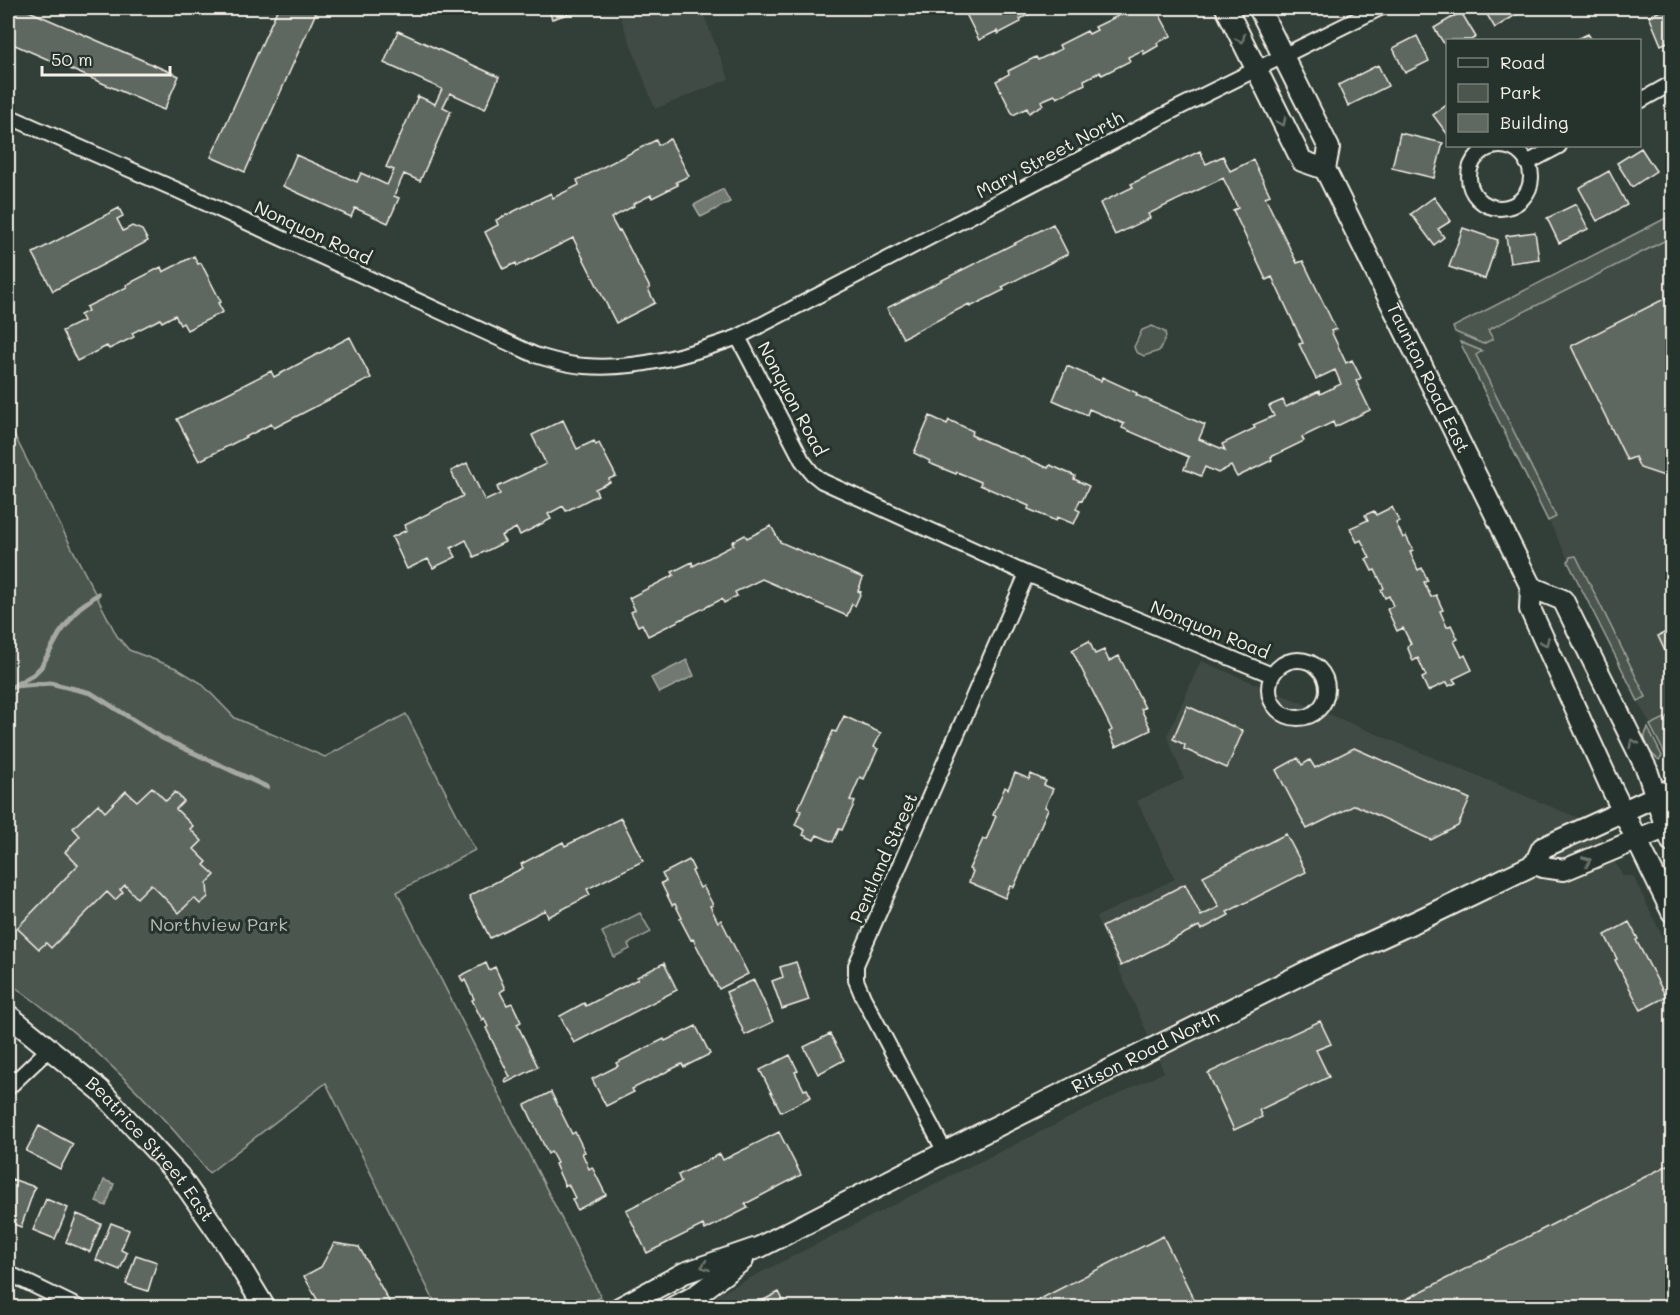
<svg xmlns="http://www.w3.org/2000/svg" width="1680" height="1315" font-family="Mali,sans-serif">
<rect width="100%" height="100%" fill="#323e38"/>
<filter id="ink" filterUnits="userSpaceOnUse"><feTurbulence type="fractalNoise" baseFrequency=".0167" numOctaves="2"/><feDisplacementMap in="SourceGraphic" scale="12" xChannelSelector="R" yChannelSelector="G"/><feConvolveMatrix kernelMatrix="1 2 1 2 8 2 1 2 1" color-interpolation-filters="sRGB"/></filter>
<g filter="url(#ink)">
<path fill="#404b44" d="M617 8H701L729 79 655 109Z
M1672 215V761L1667 757 1638 701 1453 327Z
M1201 661 1593 824 1623 876H1633L1672 956V1307L691 1308 954 1174 1164 1072 1096 917 1175 879 1137 801 1184 779 1167 736Z"/>
<path fill="#4c564f" stroke="#a0a49c" stroke-width="1.5" d="M1672 215V237L1488 330 1493 339 1483 344 1455 332 1453 327Z
M1152 326 1165 332 1166 337 1159 351 1144 356 1136 352 1134 347 1142 330Z
M1460 342 1482 351 1476 355 1556 517 1548 521Z
M8 423 117 636 129 650 176 668 201 683 235 718 325 757 406 714 475 850 397 892 601 1297 580 1307H437L326 1083 209 1173C195 1156 182 1139 167 1123 120 1071 66 1022 8 982Z
M1576 556 1646 697 1638 701 1568 562 1570 557Z
M1671 716 1672 717V761L1667 758 1650 725 1667 717Z
M1648 728 1662 756 1659 760C1648 752 1640 741 1648 728Z
M640 913 651 932 628 944 630 949 614 957 602 932Z"/>
<path fill="#727972" stroke="#a6a9a1" stroke-width="1.5" d="M723 189 730 202 701 217 694 205Z
M687 660 694 676 659 693 651 678Z
M104 1180 114 1184 106 1206 96 1202Z"/>
<g fill="none" stroke-linecap="round" stroke-linejoin="round">
<path stroke="#a6a9a1" stroke-width="5" d="M17 684 33 675 41 667 60 633 79 608 98 594
M8 691 14 686 50 683 91 693 162 738 267 787"/>
</g>
<path fill="#5f6861" stroke="#f4f1e8" stroke-width="1.5" d="M8 8H22L179 76 164 110 8 42Z
M278 8H318L245 172 211 157Z
M548 8H583L584 9 552 19Z
M963 8H1042L1020 19 1021 22 998 34 997 31 979 40Z
M1134 8H1137L1138 9 1142 8H1156L1171 36 1157 43 1158 46 1144 54 1143 50 1128 57 1130 61 1102 75 1100 72 1084 80 1085 84 1057 98 1055 95 1041 101 1043 105 1029 113 1027 108 1013 115 996 81 1009 74 1008 71 1036 57 1038 60 1061 49 1059 45 1087 31 1089 34 1097 30 1095 27Z
M1483 8H1520L1522 11 1495 28Z
M1668 8H1672V40L1661 45 1649 16Z
M1461 12 1476 37 1471 40H1448V50L1434 28Z
M398 31 499 77 485 109 450 93 443 107 451 111 420 181 404 174 394 196 399 198 388 223 355 208 351 217 283 186 296 155 357 182 361 173 387 185 394 170 386 167 418 96 435 104 442 89 384 63Z
M1588 34 1592 40H1575Z
M1417 36 1429 61 1405 73 1393 48Z
M1378 65 1388 86 1348 106 1338 85Z
M1448 104V135L1433 115Z
M1400 133 1443 143 1434 178 1392 168Z
M670 139 689 176 676 182 678 185 652 198 651 195 633 204 634 206 611 218 618 231 620 230 650 288 648 289 655 303 616 323 573 238 517 266 516 263 503 269 485 232 498 225 496 220 551 193 553 198 579 185 577 180 656 140 658 145Z
M1641 148 1656 171 1632 187 1617 163Z
M1200 151 1206 164 1223 156 1230 171 1253 160 1270 195 1265 197 1297 263 1303 261 1336 329 1331 331 1346 363 1352 360 1361 378 1356 381 1370 410 1335 427 1333 422 1302 437 1304 441 1271 457 1272 460 1237 477 1231 466 1218 473 1205 467 1201 476 1184 469 1189 457 1122 428 1124 424 1089 409 1087 415 1053 400 1067 366 1101 381 1102 377 1137 393 1136 395 1205 425 1199 439 1225 450 1222 444 1255 428 1253 425 1274 416 1269 406 1283 400 1286 407 1319 391 1320 394 1341 384 1335 370 1316 379 1299 344 1303 343 1272 277 1266 280 1233 210 1238 208 1223 178 1148 214 1150 218 1115 235 1100 203 1133 187 1131 184Z
M1609 171 1627 205 1597 221 1579 188Z
M1434 197 1451 221 1438 229 1444 237 1434 245 1411 214Z
M1576 204 1588 229 1559 243 1547 218Z
M119 208 123 216 117 219 123 231 132 226 142 230 148 241 53 291 33 253Z
M1053 224 1068 254 1002 287 1004 290 970 307 969 304 903 338 887 308Z
M1463 228 1498 240 1485 279 1449 267Z
M1535 232 1539 259 1510 263 1506 236Z
M194 256 198 264 201 263 221 302 218 303 223 312 187 330 183 323 180 325 175 315 162 322 160 319 132 333 134 337 109 349 107 346 77 361 62 331 83 321 80 315 88 311 86 307 127 287 126 285 161 267 163 272Z
M1672 295V472L1664 476 1640 468 1635 457 1627 460 1571 346Z
M350 337 371 378 274 428 271 424 199 461 177 419 271 371 274 377Z
M930 416 947 424 949 420 973 431 971 435 1048 468 1050 465 1075 476 1074 479 1089 486 1082 501 1080 500 1076 509 1080 511 1074 524 1057 517 1056 521 1028 509 1029 506 980 485 981 482 957 472 956 474 929 463 930 461 914 453Z
M563 420 577 449 594 441 596 445 599 443 616 476 609 479 610 482 595 489 598 495 566 511 563 506 548 514 551 519 520 535 516 528 501 536 505 542 474 557 466 540 451 548 456 557 433 568 428 559 407 569 392 537 407 530 405 525 463 496 451 471 467 463 485 501 500 494 497 487 546 464 532 435Z
M1392 507 1399 521 1396 523 1403 538 1406 536 1413 550 1410 552 1418 570 1422 568 1428 581 1424 582 1431 597 1436 595 1443 610 1440 611 1447 627 1451 625 1458 639 1454 641 1462 657 1465 655 1472 670 1453 679 1456 683 1449 686 1447 682 1428 691 1422 678 1426 676 1418 658 1413 661 1407 646 1411 644 1403 628 1397 631 1387 609 1393 606 1389 596 1385 598 1381 590 1384 588 1375 570 1372 571 1366 559 1370 558 1361 540 1357 542 1350 528 1368 520 1365 515 1374 511 1376 515Z
M771 526 780 542 863 578 858 591 861 592 855 606 852 604 847 616 762 579 735 592 737 596 724 603 722 599 648 636 642 624 638 626 631 612 635 610 629 598 674 575 672 572 692 562 693 566 734 545 732 542 745 535 747 538Z
M1672 629V667L1667 656 1670 655 1668 652 1667 650 1665 651 1658 636Z
M1089 641 1095 654 1104 650 1109 661 1119 656 1145 708 1141 709 1151 730 1116 747 1109 732 1112 730 1072 650Z
M1187 706 1243 731 1227 768 1184 749 1185 745 1173 739Z
M844 716 881 733 874 747 878 749 864 779 860 777 850 800 855 802 842 830 839 829 833 842 817 835 814 840 803 835 805 830 795 825 801 811 798 809 833 731 836 732Z
M1354 748 1470 799 1458 826 1431 840 1355 805 1307 829 1276 770 1298 758 1302 765 1310 760 1315 768Z
M1015 773 1029 779 1031 774 1046 781 1044 785 1053 789 1045 807 1048 809 1014 887 1010 886 1005 898 969 882 973 871 969 869 983 839 986 840 996 816 993 815 1005 787 1008 789Z
M152 787 166 801 175 792 184 801 176 809 193 826 190 829 202 841 194 849 207 862 204 865 215 875 207 883 208 897 200 904 194 898 179 913 151 884 137 898 125 885 120 890 123 892 115 900 107 892 51 948 46 943 39 949 17 928 78 865 65 852 80 836 73 828 98 804 105 812 126 791 137 801Z
M621 818 643 861 587 889 590 895 548 917 545 910 490 938 469 896 523 868 521 864 563 842 565 846Z
M1286 834 1306 872 1227 912 1229 915 1201 930 1199 926 1121 966 1102 927 1185 884 1201 916 1219 907 1203 876Z
M689 860 694 870 692 871 700 888 703 886 713 905 710 906 718 922 721 920 748 974 719 989 693 939 691 940 680 919 682 918 675 904 672 905 661 883 666 881 662 874Z
M1629 922 1638 939 1636 940 1666 997 1641 1010 1615 960 1617 959 1605 935Z
M796 962 809 1000 782 1009 772 981 783 977 780 967Z
M486 963 489 970 495 967 505 989 500 992 507 1005 512 1003 521 1022 517 1024 538 1067 506 1083 505 1079 510 1077 486 1028 488 1027 484 1018 482 1020 472 1000 474 999 465 980 463 982 460 976Z
M664 963 677 990 574 1043 560 1016 584 1003 586 1006 638 979 637 977Z
M754 980 773 1022 745 1035 726 992Z
M1320 1021 1331 1044 1316 1050 1329 1077 1259 1110 1262 1117 1234 1130 1208 1073Z
M696 1026 710 1054 684 1067 682 1064 632 1089 634 1092 606 1106 592 1079 618 1066 616 1063 664 1039 665 1041Z
M830 1034 844 1060 818 1074 804 1047Z
M790 1055 798 1071 795 1072 804 1090 807 1089 811 1097 781 1112 760 1070Z
M551 1092 572 1134 575 1132 585 1152 582 1153 589 1169 592 1167 606 1195 577 1210 572 1199 575 1198 568 1184 565 1186 555 1164 557 1163 551 1152 548 1154 525 1105Z
M39 1126 73 1144 60 1169 26 1151Z
M779 1132 801 1175 745 1204 748 1208 705 1230 703 1225 647 1253 626 1210 681 1182 678 1175 720 1154 723 1160Z
M1672 1163V1308H1389Z
M12 1179 35 1187 21 1227 8 1222V1192Z
M46 1199 68 1208 55 1239 33 1230Z
M77 1214 101 1224 90 1252 66 1242Z
M111 1223 129 1230 121 1250 127 1253 120 1270 96 1260Z
M1163 1236 1198 1308H1039L1036 1301Z
M334 1243 359 1247 390 1303 400 1304V1308H322L304 1276 321 1267Z
M136 1255 157 1262 148 1291 126 1284Z
M779 1292 787 1308H748Z"/>
<g fill="none" stroke-linecap="round" stroke-linejoin="round">
<defs>
<path id="street" d="M1640 101 1672 83
M8 116 177 190 535 355C551 360 568 365 585 366 639 370 688 355 738 337L1180 107 1380 8
M1469 177a31 31 0 1 1 62 0a31 31 0 1 1-62 0Z
M1527 163 1559 146
M738 337 802 460 812 473 822 481 1027 574 1272 675
M1269 689a29 29 0 1 1 58 0a29 29 0 1 1-58 0Z
M8 1088 49 1049
M945 1152 863 997 856 980V965L1027 574
M8 1273 80 1308"/>
<g id="secondary">
<path d="M1226 8 1302 161 1325 169"/>
<path id="s1" d="M1259 8 1329 148 1325 169 1531 587 1530 609 1610 785 1672 912"/>
<path d="M1531 587 1563 600 1647 770 1666 828 1672 842"/>
<path d="M1535 864 1543 867 1564 870 1672 825"/>
<path id="s2" d="M8 1015 100 1090 179 1176 227 1245 265 1308"/>
<path id="s3" d="M619 1308 684 1273 760 1247 977 1136 1314 968 1419 920 1535 864 1542 848 1672 789"/>
<path d="M672 1308 695 1296 743 1260"/>
</g>
</defs>
<use href="#street" stroke="#f4f1e8" stroke-width="18"/>
<use href="#secondary" stroke="#f4f1e8" stroke-width="24"/>
<use href="#street" stroke="#26332d" stroke-width="14"/>
<use href="#secondary" stroke="#26332d" stroke-width="20"/>
</g>
<defs><path id="oneway-chevron" d="M-2-3.5L2.5 0L-2 3.5" fill="none" stroke-width="1.6" stroke-linecap="round" stroke-linejoin="round" transform="scale(1.5)"/></defs>
<g stroke="#6e766e">
<use href="#oneway-chevron" transform="translate(1241 39) rotate(64)"/>
<use href="#oneway-chevron" transform="translate(1282 122) rotate(63)"/>
<use href="#oneway-chevron" transform="translate(1545 642) rotate(66)"/>
<use href="#oneway-chevron" transform="translate(1633 743) rotate(-116)"/>
<use href="#oneway-chevron" transform="translate(1587 861) rotate(-23)"/>
<use href="#oneway-chevron" transform="translate(705 1266) rotate(161)"/>
</g>
</g>
<g text-anchor="middle" stroke-width="6" stroke-linejoin="round" paint-order="stroke">
<g font-size="18" fill="#f4f1e8" stroke="#26332d">
<text transform="translate(1050 155) rotate(-28)" y="6">Mary Street North</text>
<text transform="translate(313 233) rotate(25)" y="6">Nonquon Road</text>
<text dy="6" stroke="none"><textPath href="#s1" startOffset="411">Taunton Road East</textPath></text>
<text transform="translate(792 399) rotate(62)" y="6">Nonquon Road</text>
<text transform="translate(1210 630) rotate(22)" y="6">Nonquon Road</text>
<text transform="translate(884 858) rotate(-66)" y="6">Pentland Street</text>
<text dy="6" stroke="none"><textPath href="#s3" startOffset="586">Ritson Road North</textPath></text>
<text dy="6" stroke="none"><textPath href="#s2" startOffset="196">Beatrice Street East</textPath></text>
</g>
<g font-size="18" fill="#b9bbb2" stroke="#26332d">
<text x="219" y="931">Northview Park</text>
</g>
</g>
<rect width="1680" height="1315" fill="none" stroke="#26332d" stroke-width="30"/>
<rect x="15" y="15" width="1650" height="1285" fill="none" stroke="#f4f1e8" stroke-width="2" filter="url(#ink)"/>
<rect x="1446" y="39" width="195" height="108" fill="#26332d" stroke="#787f78" stroke-width="1.5"/>
<rect x="1458" y="58" width="30" height="9" fill="#26332d" stroke="#787f78" stroke-width="1.5"/>
<text x="1500" y="69" font-size="18" fill="#f4f1e8">Road</text>
<rect x="1458" y="84" width="30" height="18" fill="#4c564f" stroke="#787f78" stroke-width="1.5"/>
<text x="1500" y="99" font-size="18" fill="#f4f1e8">Park</text>
<rect x="1458" y="114" width="30" height="18" fill="#5f6861" stroke="#787f78" stroke-width="1.5"/>
<text x="1500" y="129" font-size="18" fill="#f4f1e8">Building</text>
<path d="M42 66v9h128v-9" fill="none" stroke="#f4f1e8" stroke-width="3"/>
<text x="51" y="66" font-size="18" fill="#f4f1e8" stroke="#26332d" stroke-width="4.5" paint-order="stroke">50 m</text>
</svg>
